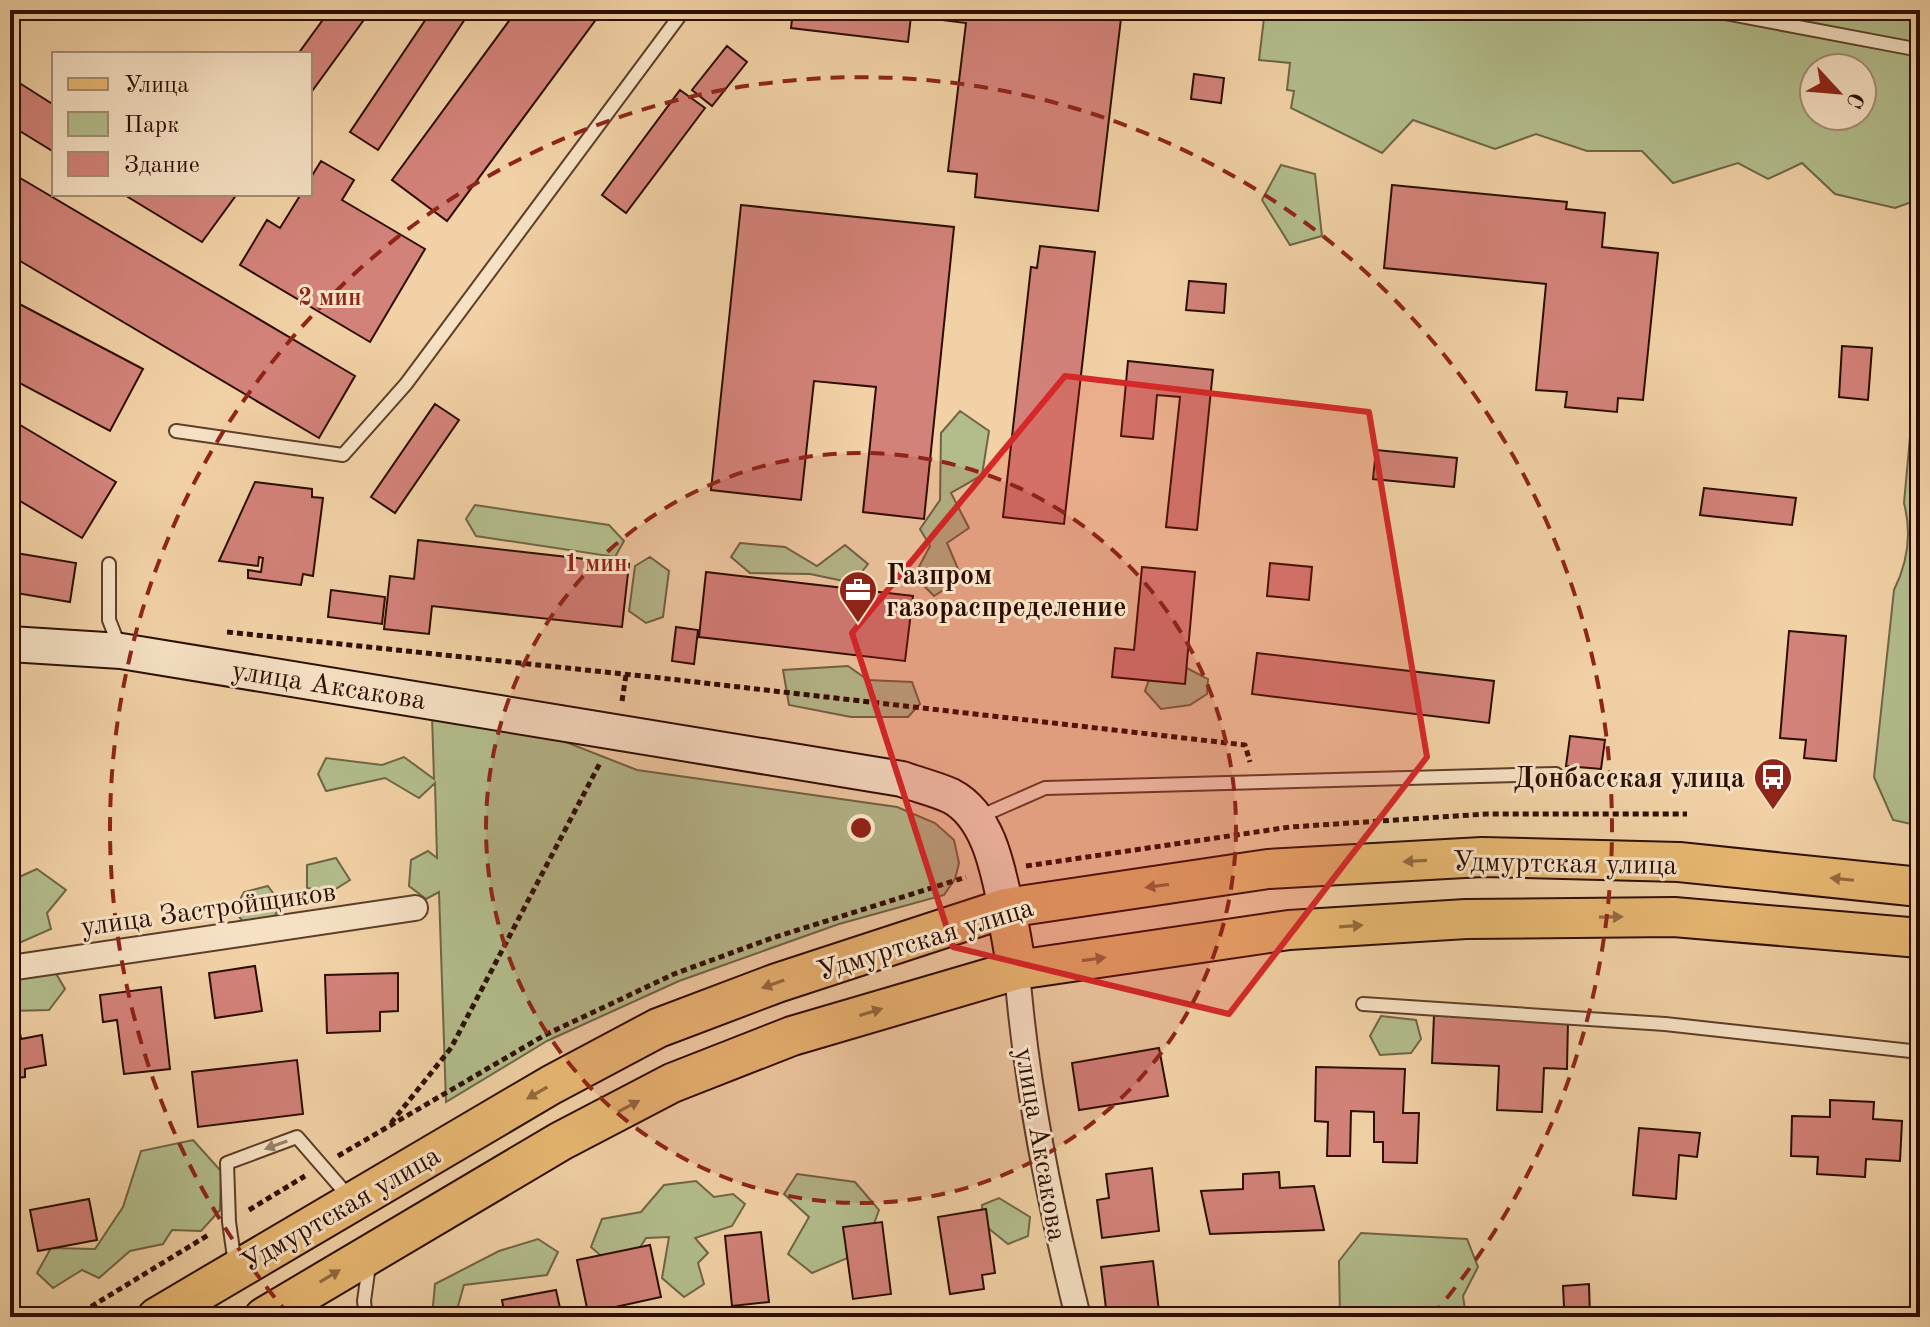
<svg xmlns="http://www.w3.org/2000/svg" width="1930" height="1327" font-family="'Old Standard TT',serif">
<rect width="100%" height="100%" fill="#f1d1a5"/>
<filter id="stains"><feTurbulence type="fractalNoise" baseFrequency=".0025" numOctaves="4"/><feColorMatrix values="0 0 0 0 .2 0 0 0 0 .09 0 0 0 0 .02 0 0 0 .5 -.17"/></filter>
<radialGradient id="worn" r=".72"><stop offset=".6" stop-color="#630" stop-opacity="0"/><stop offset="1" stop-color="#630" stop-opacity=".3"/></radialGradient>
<path fill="#b3bd8c" stroke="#706546" stroke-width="2" fill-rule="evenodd" d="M1203 10H1920V199L1895 208 1835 194 1802 163 1768 179 1738 163 1673 183 1642 151H1587L1536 134 1495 149 1413 120 1382 153 1291 108 1294 91 1287 90 1290 63 1259 60 1264 18ZM1814 68H1862V116H1814Z
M1281 165 1315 174 1322 236 1290 245 1262 200Z
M1920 327V826L1893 820 1874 777 1894 590C1908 562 1912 534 1904 503Z
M960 411 989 431 982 475 951 493 969 528 947 543 962 578 934 596 914 576 930 546 920 529 940 500 941 433Z
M475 505 609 525 624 541 615 557 476 536 466 519Z
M740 543 785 547 817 566 845 545 868 564 853 583 810 574 750 573 731 557Z
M650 557 669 571 663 617 646 623 629 611 635 566Z
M1177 663 1208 679 1207 694 1190 705 1161 709 1145 691 1152 671Z
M848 666 868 680 912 682 920 704 908 717H851L789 705 783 670Z
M432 716 553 737 637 770 897 807 935 823 954 840 959 863 955 879 944 895 839 924 679 981 547 1041 446 1102 439 892 426 899 409 886 411 860 428 851 437 858 435 783 419 798 385 778 326 791 318 774 326 758 382 765 404 757 434 779Z
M336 858 350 880 331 892 307 888V865Z
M37 869 66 890 47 913 51 929 10 947V881Z
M268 886 281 904 272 921 248 927 234 911 244 892Z
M54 970 65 989 49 1010 10 1011V975Z
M1381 1016 1416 1020 1421 1039 1411 1053 1380 1055 1370 1036Z
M193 1140 221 1171 220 1210 201 1231 172 1230 163 1244 130 1251 99 1278 82 1270 53 1288 37 1273 51 1248 95 1249 123 1207 141 1151Z
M797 1174 855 1182 879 1210 864 1251 812 1273 788 1254 809 1217 784 1194Z
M696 1181 714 1197 733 1194 745 1204 732 1226 695 1238 708 1253 698 1263 704 1284 684 1297 662 1278 669 1237 646 1238 634 1257 608 1262 591 1247 602 1219 641 1212 664 1185Z
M999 1198 1030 1217 1028 1236 1008 1244 983 1224 982 1205Z
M1361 1233 1467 1239 1478 1267 1463 1296 1466 1317H1340L1339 1261Z
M538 1239 558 1252 547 1275 464 1285 455 1317H432L435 1284 499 1251Z"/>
<path fill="#d38279" stroke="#2c0d00" stroke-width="2" d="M330 10H371L310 94V54H298Z
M432 10H471L378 150 350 132Z
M517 10H603L447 221 392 180Z
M793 10H1122L1098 211 975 197 977 174 948 171 966 23 911 16 908 42 791 28Z
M727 46 747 62 712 106 692 90Z
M1194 74 1224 78 1221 103 1191 99Z
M10 77 54 105V152L10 125Z
M680 90 705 108 626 213 602 195Z
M321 161 354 180 342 200 425 249 370 342 240 265 267 220 280 228 301 194H310V179Z
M10 172 355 376 319 438 10 255Z
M1392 185 1567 202 1566 209 1605 213 1602 247 1658 253 1643 400 1618 398 1617 412 1565 407 1567 392 1536 390 1546 284 1384 268Z
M123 194H237L202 242Z
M741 205 954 227 924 519 863 512 876 387 814 381 801 500 711 490Z
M1040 246 1095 252 1064 524 1003 517 1031 267 1037 268Z
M1189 281 1226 284 1224 313 1186 310Z
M10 299 143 369 110 431 10 378Z
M1842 346 1872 348 1868 400 1839 397Z
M1128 361 1213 370 1197 530 1166 527 1180 397 1157 395 1153 439 1121 436Z
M435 404 459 420 395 513 371 497Z
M10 419 116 482 82 538 10 495Z
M1376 450 1457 458 1454 487 1373 479Z
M255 482 312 489V497L323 498 313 576 303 574 301 585 248 578V570L261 572 263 558 259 557 258 566 219 561Z
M1704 488 1796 498 1792 525 1700 515Z
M418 540 629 564 622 627 432 606 429 634 384 629 390 576 414 579Z
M10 552 76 563 70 602 10 592Z
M1270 563 1312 567 1309 600 1267 596Z
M1142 567 1195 572 1185 684 1112 677 1115 648 1134 650Z
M706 572 913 596 905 661 699 637Z
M331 590 385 597 382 624 328 617Z
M676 627 698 630 694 664 672 661Z
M1789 631 1846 636 1836 761 1804 758 1806 740 1780 738Z
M1257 653 1494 681 1489 723 1252 694Z
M1570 736 1605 740 1601 769 1566 766Z
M255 966 262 1011 215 1018 209 973Z
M398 973V1011L380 1012V1031L327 1033 325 975Z
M161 987 170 1069 124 1074 117 1020 103 1022 100 995Z
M17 1015 21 1039 42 1035 46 1065 25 1069V1077L10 1079V1016Z
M1434 1015 1568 1020 1567 1069 1544 1068 1542 1112 1497 1110 1499 1066 1432 1063Z
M1159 1048 1168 1096 1079 1110 1072 1063Z
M297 1060 303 1114 198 1127 192 1072Z
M1316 1067 1405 1069 1403 1113H1419L1417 1163 1383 1162V1142H1374V1112L1351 1111 1350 1156H1327L1328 1122 1315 1121Z
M1830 1100 1874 1102 1873 1119 1902 1121 1900 1161 1866 1159 1865 1177 1817 1174 1818 1157 1791 1156 1792 1116 1830 1117Z
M1639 1128 1700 1133 1697 1157 1679 1155 1676 1199 1633 1195Z
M1152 1168 1159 1231 1102 1238 1097 1200 1109 1198 1106 1174Z
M1279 1172 1280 1188 1314 1186 1324 1230 1210 1234 1201 1191 1243 1189V1174Z
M89 1199 97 1240 38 1251 30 1210Z
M986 1209 995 1273 982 1275 984 1289 950 1294 938 1217Z
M882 1222 891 1294 853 1299 843 1227Z
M761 1232 769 1302 732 1306 725 1236Z
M650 1245 661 1297 588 1313 577 1260Z
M1153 1261 1159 1311 1107 1317 1101 1267Z
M1589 1284 1590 1317H1520L1519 1309 1564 1307 1563 1286Z
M556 1290 562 1317H505L502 1300Z"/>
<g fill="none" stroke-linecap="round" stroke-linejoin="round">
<defs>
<path id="lane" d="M1709 10 1920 50
M176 431 343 455 406 384 684 10
M109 564V620L120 648
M979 817 1045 788 1556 774
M1363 1004 1665 1024 1920 1052
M235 1264 229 1222 227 1163 297 1137 350 1198
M366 1317 364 1301 369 1265"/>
<path id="street" d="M10 968 415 908
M1017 970C1026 1087 1050 1203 1078 1317"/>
<path id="secondary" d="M10 644 121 651 902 779C918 785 936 789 951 796 989 816 998 870 1006 908"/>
<path id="primary" d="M1006 908 1017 970
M157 1317 551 1085 658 1028 777 983 1006 908 1268 869 1482 857 1679 862 1920 887
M264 1317 561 1141 672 1083 792 1036 1017 970 1289 930 1466 919 1674 917 1920 938"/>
</defs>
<use href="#lane" stroke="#5d3e29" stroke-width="16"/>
<use href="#street" stroke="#5d3e29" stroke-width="28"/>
<use href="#secondary" stroke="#2c0d00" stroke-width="38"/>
<use href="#primary" stroke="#2c0d00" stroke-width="42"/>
<path stroke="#2c0d00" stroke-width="5" stroke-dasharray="6 4" stroke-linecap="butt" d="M227 632 652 677 1245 745 1250 762
M622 701 626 675
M1026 866 1290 827 1486 814H1687
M391 1123 451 1048 600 763
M338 1156 545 1035 674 974 772 938 966 877
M249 1210 305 1176
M10 1310 14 1317
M74 1317 210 1234"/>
<use href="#lane" stroke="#f6e1c4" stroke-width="12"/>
<use href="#street" stroke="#f6e1c4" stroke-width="24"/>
<use href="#secondary" stroke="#f6e1c4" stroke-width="34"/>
<use href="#primary" stroke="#e8b872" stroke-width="38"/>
</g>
<defs><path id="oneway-solid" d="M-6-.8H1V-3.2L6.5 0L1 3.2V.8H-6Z" transform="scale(2)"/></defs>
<g fill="#936b3f">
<use href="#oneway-solid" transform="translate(1415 861) rotate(177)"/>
<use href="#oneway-solid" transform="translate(1842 879) rotate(-174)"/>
<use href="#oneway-solid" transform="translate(1157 886) rotate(172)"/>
<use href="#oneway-solid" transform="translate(1611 917) rotate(-1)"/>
<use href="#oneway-solid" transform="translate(1351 926) rotate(-4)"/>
<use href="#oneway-solid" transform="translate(1094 959) rotate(-8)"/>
<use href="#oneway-solid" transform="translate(773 984) rotate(160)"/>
<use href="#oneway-solid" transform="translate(871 1012) rotate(-17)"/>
<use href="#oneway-solid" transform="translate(537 1093) rotate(150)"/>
<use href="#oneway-solid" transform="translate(629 1106) rotate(-28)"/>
<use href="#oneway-solid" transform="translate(330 1276) rotate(-31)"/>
</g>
<use fill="#9b826c" href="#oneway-solid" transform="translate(276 1145) rotate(160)"/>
<path fill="#d62828" fill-opacity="0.2" stroke="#d62828" stroke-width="6" stroke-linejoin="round" d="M1065 376 1369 412 1427 757 1229 1014 953 947 852 633Z"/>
<circle cx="861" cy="828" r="375" fill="#8f2418" fill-opacity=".12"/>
<g fill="none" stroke="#8f2418" stroke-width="4" stroke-dasharray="14 10">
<circle cx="861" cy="828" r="375"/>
<path d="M290 1316A751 751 0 1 1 1432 1316"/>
</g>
<defs>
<symbol id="office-pin" viewBox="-11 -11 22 30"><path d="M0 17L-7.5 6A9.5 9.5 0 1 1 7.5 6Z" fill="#8f2418" stroke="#f6e1c4"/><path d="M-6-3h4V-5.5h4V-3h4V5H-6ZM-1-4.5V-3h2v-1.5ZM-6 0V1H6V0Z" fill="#fff"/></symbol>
<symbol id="bus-pin" viewBox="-11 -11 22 30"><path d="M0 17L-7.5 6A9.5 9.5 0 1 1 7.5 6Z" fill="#8f2418" stroke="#f6e1c4"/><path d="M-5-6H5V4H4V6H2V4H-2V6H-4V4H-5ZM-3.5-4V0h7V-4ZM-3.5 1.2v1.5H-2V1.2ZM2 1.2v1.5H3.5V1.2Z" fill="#fff"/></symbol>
</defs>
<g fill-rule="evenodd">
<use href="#office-pin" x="836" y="568" width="44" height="60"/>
<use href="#bus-pin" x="1751" y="755" width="44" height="60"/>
</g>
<g text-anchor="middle" stroke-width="6" stroke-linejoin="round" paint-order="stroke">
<g font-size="28" font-weight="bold" fill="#2c0d00" stroke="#f6e1c4" text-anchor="start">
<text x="886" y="584">Газпром<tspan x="886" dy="32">газораспределение</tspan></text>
<text x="1745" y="787" text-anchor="end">Донбасская улица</text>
</g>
<g font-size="28" fill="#2c0d00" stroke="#f6e1c4">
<text transform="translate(329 684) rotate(9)" y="10">улица Аксакова</text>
<text transform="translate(1565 862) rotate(1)" y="10">Удмуртская улица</text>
<text transform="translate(208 908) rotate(-8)" y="10">улица Застройщиков</text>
<text transform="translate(925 938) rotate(-17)" y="10">Удмуртская улица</text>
<text transform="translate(1042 1144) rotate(80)" y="10">улица Аксакова</text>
<text transform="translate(340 1208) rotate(-30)" y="10">Удмуртская улица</text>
</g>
</g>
<circle cx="861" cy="828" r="12" fill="#8f2418" stroke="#f6e1c4" stroke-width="4"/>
<g font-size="24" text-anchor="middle" font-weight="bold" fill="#8f2418" stroke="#f6e1c4" stroke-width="6" stroke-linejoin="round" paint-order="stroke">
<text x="330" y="305">2 мин</text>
<text x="596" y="571">1 мин</text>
</g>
<rect width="1930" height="1327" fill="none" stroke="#f1d1a5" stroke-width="40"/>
<rect x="12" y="12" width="1906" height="1303" fill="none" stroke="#2c0d00" stroke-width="4"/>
<rect x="20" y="20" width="1890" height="1287" fill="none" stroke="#2c0d00" stroke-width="2"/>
<rect x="52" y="52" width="260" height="144" fill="#f6e1c4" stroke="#a58c76" stroke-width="2"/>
<rect x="68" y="78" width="40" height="12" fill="#e8b872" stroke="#a58c76" stroke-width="2"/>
<text x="124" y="92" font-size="24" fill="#2c0d00">Улица</text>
<rect x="68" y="112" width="40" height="24" fill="#b3bd8c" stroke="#a58c76" stroke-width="2"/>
<text x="124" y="132" font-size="24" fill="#2c0d00">Парк</text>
<rect x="68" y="152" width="40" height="24" fill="#d38279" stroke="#a58c76" stroke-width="2"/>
<text x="124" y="172" font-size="24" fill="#2c0d00">Здание</text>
<g transform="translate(1838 92) rotate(116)"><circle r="38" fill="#f6e1c4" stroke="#a58c76" stroke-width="2"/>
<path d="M0-6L14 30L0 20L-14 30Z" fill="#8f2418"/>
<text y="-12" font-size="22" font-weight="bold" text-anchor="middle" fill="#2c0d00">С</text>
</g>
<rect width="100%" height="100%" filter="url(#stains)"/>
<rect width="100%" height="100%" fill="url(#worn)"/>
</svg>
